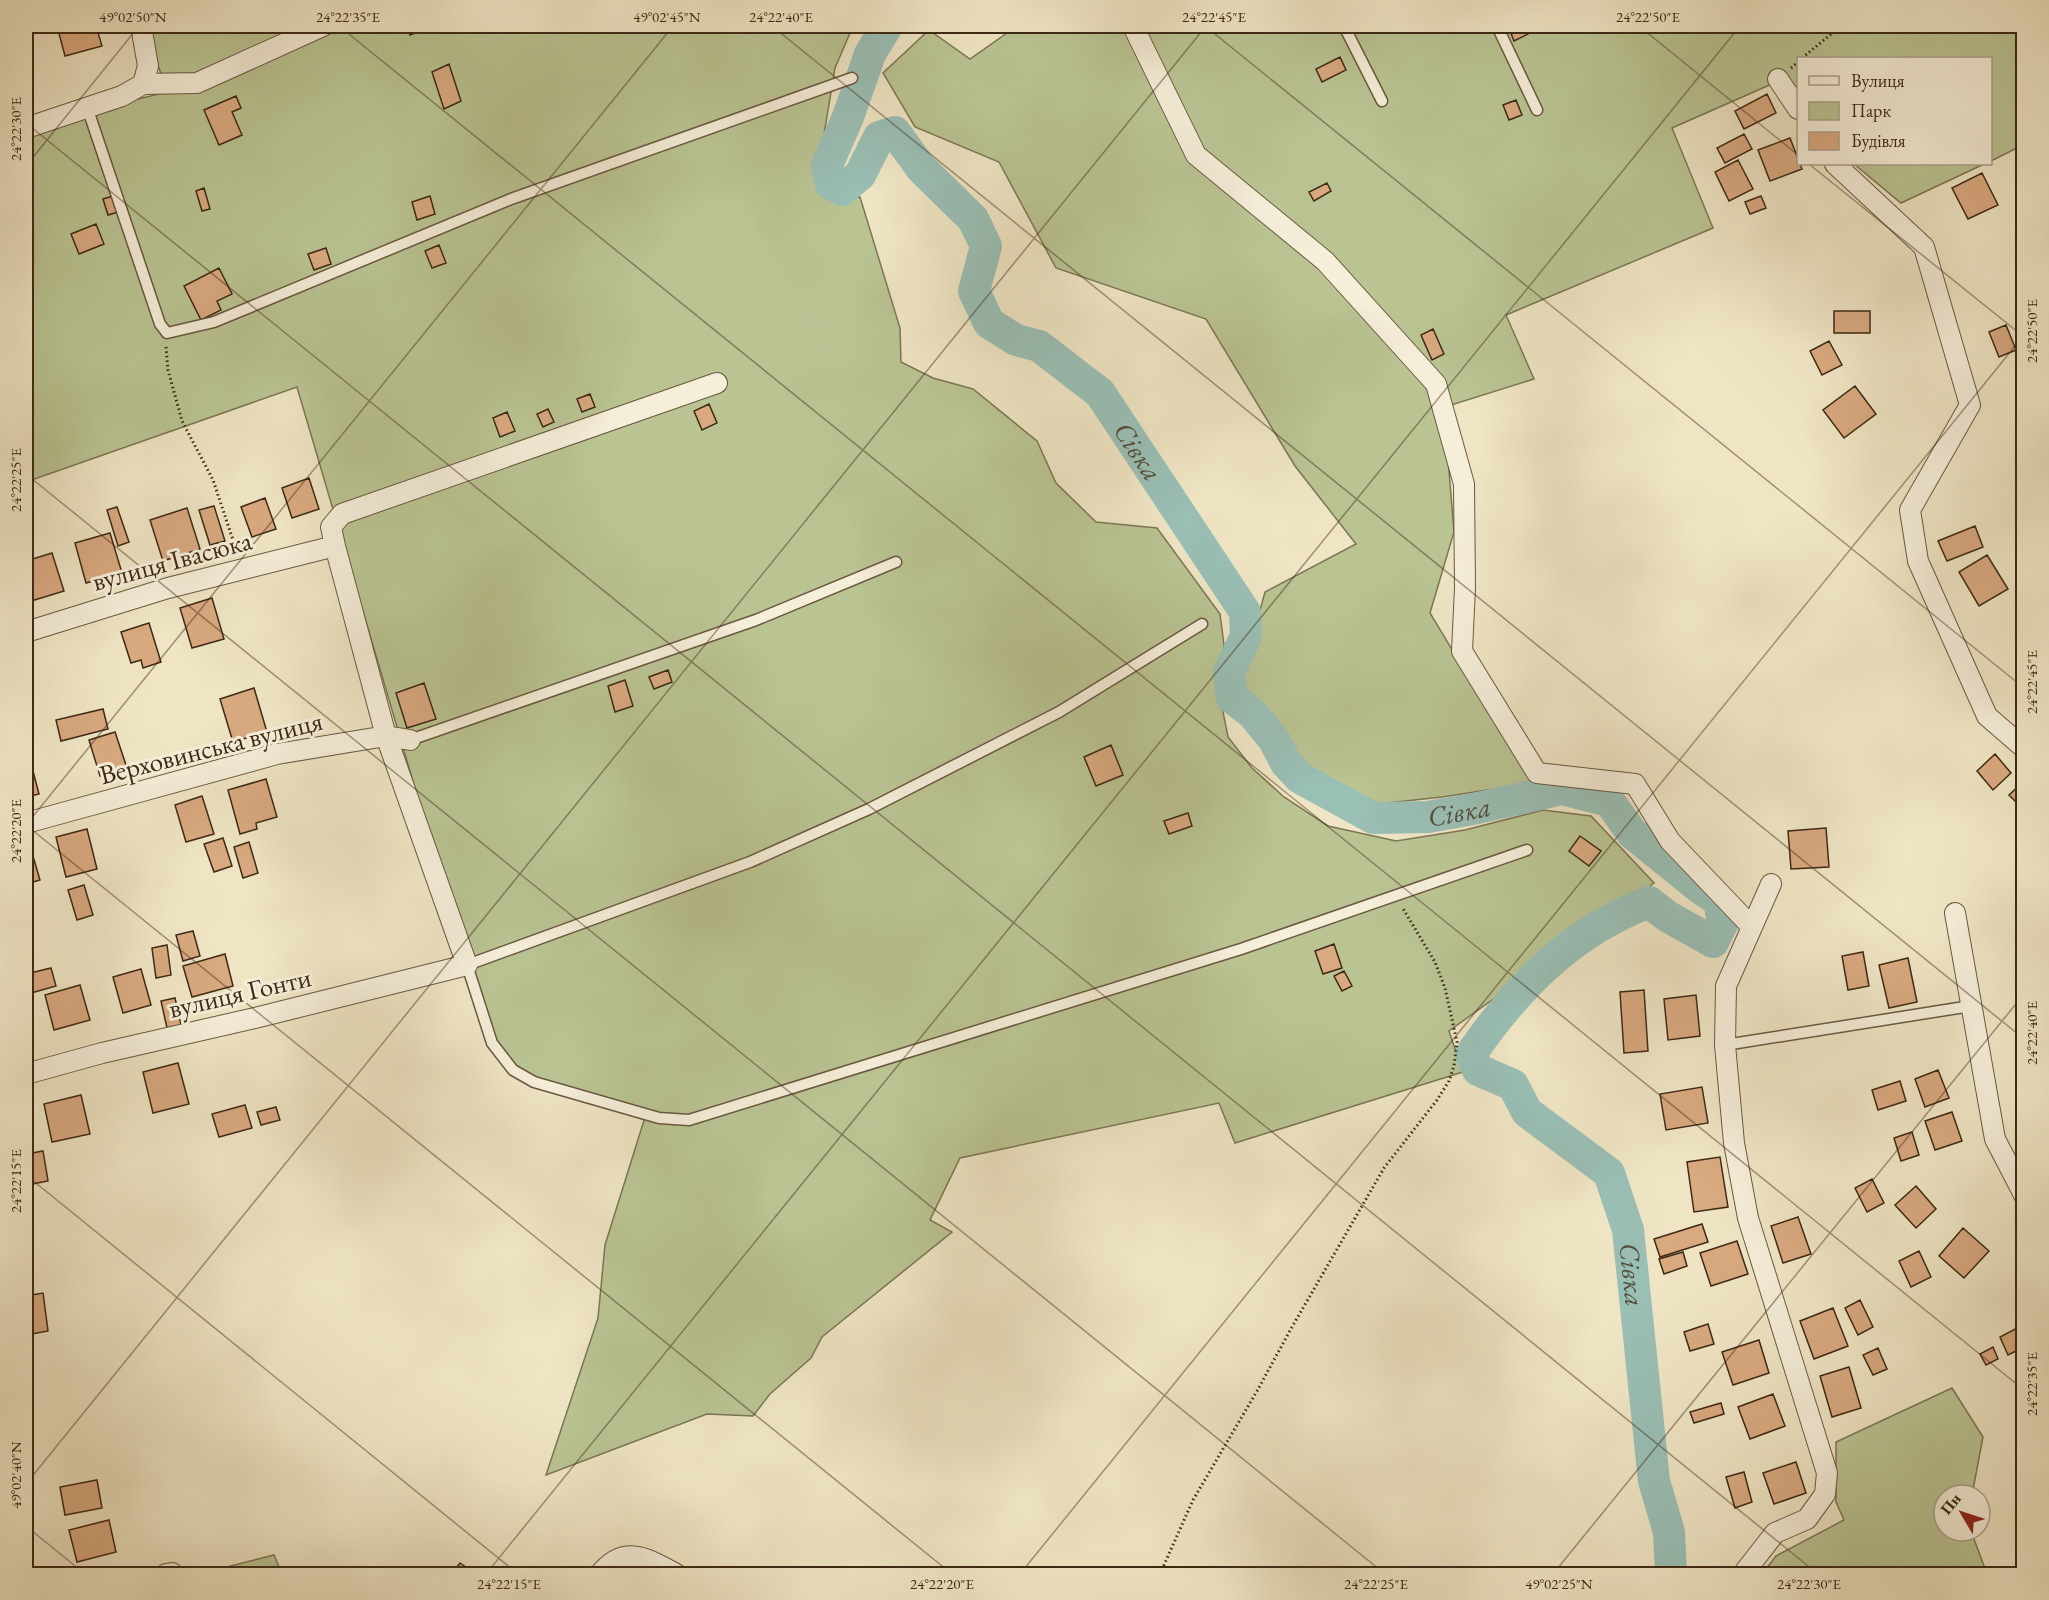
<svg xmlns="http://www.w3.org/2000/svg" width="2049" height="1600" font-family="'EB Garamond',serif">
<rect width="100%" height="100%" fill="#efe5c4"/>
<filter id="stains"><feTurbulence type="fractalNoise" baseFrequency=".00333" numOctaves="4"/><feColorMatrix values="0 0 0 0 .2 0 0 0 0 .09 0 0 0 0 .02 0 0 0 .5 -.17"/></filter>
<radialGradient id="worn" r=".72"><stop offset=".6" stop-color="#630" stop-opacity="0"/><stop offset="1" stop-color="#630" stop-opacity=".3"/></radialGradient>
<path fill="#bac493" stroke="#7c7654" stroke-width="1.5" d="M144 26H853L835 68 817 177 828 199 860 197 900 328 901 362 933 378 973 389 1037 441 1056 483 1096 522 1157 528 1220 614 1224 645 1218 687 1228 737 1252 768 1284 797 1328 826 1396 841 1465 830 1543 810 1591 816 1654 883 1449 1031 1463 1072 1235 1143 1219 1103 960 1158 930 1220 952 1232 822 1337 811 1358 770 1394 753 1416 707 1414 546 1475 598 1318 605 1245 646 1114 522 1077 500 1059 467 965 297 387 26 482V133L85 112 163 93 161 74Z
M1017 26H2023V145L1991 161 1990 58H1798V92L1783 79 1672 128 1713 228 1506 315 1534 379 1435 410 1448 459 1454 532 1430 613 1532 783 1442 797 1368 805 1293 755 1240 683 1265 592 1356 544 1295 466 1206 319 1056 268 999 162 915 127 883 73 929 30 970 59Z
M1854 164H1984L1901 203Z
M1952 1388 1983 1437 1972 1495H1944V1531H1971L1987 1574H1762L1776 1556 1844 1520 1836 1502V1442Z
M274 1555 282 1574H199Z"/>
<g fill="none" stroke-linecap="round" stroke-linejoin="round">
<path stroke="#9abfb5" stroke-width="32" id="s1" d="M887 26 870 54 848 117 827 165 831 184 842 190 860 175 879 137 895 132 921 168 973 219 986 246 974 291 989 323 1016 340 1039 346 1100 393 1245 612 1246 636 1229 672 1232 698 1252 713 1274 740 1286 763 1300 778 1373 818 1428 817 1473 809 1562 789 1609 801 1632 833 1700 888 1719 901 1723 922 1713 942 1667 916 1649 902C1571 932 1518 986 1471 1054L1478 1070 1513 1085 1527 1112 1609 1173 1628 1230 1654 1481 1669 1532 1671 1574"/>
</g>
<path fill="#d9a980" stroke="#3d2914" stroke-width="1.5" d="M57 26H96L102 46 65 56Z
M406 26H427L428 28 410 35Z
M1514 26H1529L1532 32 1514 41 1509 28Z
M1340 57 1346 70 1322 82 1316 69Z
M449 64 461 101 444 109 432 72Z
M1767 94 1776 113 1744 129 1735 111Z
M236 96 241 108 232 112 242 135 219 145 204 110Z
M1516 100 1522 115 1509 120 1503 105Z
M1744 134 1752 149 1725 163 1717 148Z
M1790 138 1802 169 1770 181 1758 150Z
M1738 160 1753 189 1729 201 1715 172Z
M1982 173 1998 205 1968 219 1952 188Z
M1327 183 1331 191 1314 201 1309 192Z
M204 188 210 209 202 211 196 191Z
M113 196 118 212 108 215 103 199Z
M430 196 435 214 417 220 412 202Z
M1761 196 1766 208 1750 214 1745 202Z
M96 224 104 244 79 254 71 234Z
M439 245 446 263 432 268 425 251Z
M326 248 331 264 314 270 308 254Z
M219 268 232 294 217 301 221 310 201 320 184 286Z
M1834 311H1870V333H1834Z
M2006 325 2016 350 1999 357 1989 332Z
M1433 329 1444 354 1432 360 1421 335Z
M1829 341 1842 365 1822 375 1810 351Z
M1855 386 1876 414 1844 438 1823 410Z
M590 394 595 407 582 412 577 399Z
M709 404 717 423 702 430 694 411Z
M548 409 554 422 543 427 537 414Z
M507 412 515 431 500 437 493 418Z
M309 478 319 509 292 518 282 488Z
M265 498 276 529 252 537 241 507Z
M214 506 225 541 210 545 199 510Z
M117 507 129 542 118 546 107 510Z
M187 508 200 549 163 561 150 520Z
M1975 526 1983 547 1947 561 1938 541Z
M110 533 122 573 86 583 75 543Z
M52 553 64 591 28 602 26 594V561Z
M1987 555 2008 589 1979 606 1959 572Z
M212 598 224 639 192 648 180 608Z
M149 623 161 662 143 668 141 660 131 663 121 632Z
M668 670 672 682 654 689 649 677Z
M625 680 633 706 615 712 608 686Z
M424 683 436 719 407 728 396 693Z
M254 688 267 732 233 742 220 699Z
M103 709 108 729 61 741 56 720Z
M115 732 127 768 100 776 89 740Z
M1111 745 1123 775 1096 786 1084 757Z
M28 752 39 794 26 797V753Z
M1995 754 2011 773 1993 790 1977 771Z
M266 779 277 817 256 823 257 829 240 834 228 790Z
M2024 781V810L2009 795Z
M202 796 214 834 186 842 175 805Z
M1188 813 1192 826 1169 834 1164 821Z
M1826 828 1829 867 1791 869 1788 831Z
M87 829 97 869 66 877 56 837Z
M1580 836 1601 851 1589 866 1569 851Z
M223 838 232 866 214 872 204 844Z
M249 842 258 873 243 878 234 847Z
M30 846 40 880 26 884V847Z
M84 885 93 915 77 920 68 890Z
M193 931 200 956 183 961 176 935Z
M1334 944 1342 968 1323 974 1315 951Z
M167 945 171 975 156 978 152 948Z
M1863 952 1869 986 1848 990 1842 956Z
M225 954 233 986 192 997 183 966Z
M1908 958 1917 1002 1889 1008 1879 965Z
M51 968 56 986 31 993 26 974Z
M141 969 151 1005 123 1013 113 977Z
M1344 971 1352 986 1342 991 1334 976Z
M80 985 90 1020 54 1030 45 995Z
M1644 990 1648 1051 1624 1053 1620 992Z
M1696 995 1700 1036 1668 1040 1664 999Z
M175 998 181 1025 167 1028 161 1001Z
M178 1063 189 1104 153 1113 143 1072Z
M1938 1070 1949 1098 1925 1107 1915 1079Z
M1900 1081 1906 1101 1878 1110 1872 1090Z
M1702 1087 1708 1123 1666 1130 1660 1094Z
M81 1095 90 1134 52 1142 44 1104Z
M245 1105 252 1128 219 1137 212 1114Z
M276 1107 280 1120 261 1125 257 1112Z
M1952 1112 1962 1141 1935 1150 1925 1121Z
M1912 1132 1919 1155 1901 1161 1894 1138Z
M43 1151 48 1181 32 1184 27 1154Z
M1720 1157 1728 1207 1694 1212 1687 1162Z
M1872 1179 1884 1203 1867 1212 1855 1188Z
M1916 1186 1936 1209 1916 1228 1895 1205Z
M1798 1217 1811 1254 1783 1263 1771 1226Z
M1702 1224 1708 1242 1660 1257 1654 1239Z
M1963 1228 1989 1251 1964 1278 1939 1256Z
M1737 1241 1748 1274 1711 1286 1700 1253Z
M1919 1251 1931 1277 1911 1287 1899 1261Z
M1683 1252 1687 1266 1664 1274 1659 1259Z
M43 1293 48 1331 26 1335V1296Z
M1860 1300 1873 1327 1858 1335 1845 1308Z
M1833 1308 1848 1346 1814 1359 1800 1321Z
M1708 1324 1714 1344 1690 1351 1684 1332Z
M2019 1327 2024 1337V1347L2008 1355 2000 1337Z
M1759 1340 1769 1373 1733 1385 1722 1352Z
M1993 1347 1998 1359 1986 1365 1980 1354Z
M1878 1348 1887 1369 1873 1375 1863 1355Z
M1849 1367 1861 1408 1832 1417 1820 1376Z
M1773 1394 1785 1426 1750 1439 1738 1407Z
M1721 1403 1724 1414 1694 1423 1690 1412Z
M1796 1462 1806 1493 1774 1504 1763 1473Z
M1744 1472 1752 1502 1735 1508 1726 1477Z
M97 1480 102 1508 65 1515 60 1487Z
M109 1520 116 1552 77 1562 69 1530Z
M460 1563 476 1574H451Z"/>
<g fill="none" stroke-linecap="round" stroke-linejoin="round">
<defs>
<path id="lane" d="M1344 26 1382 101
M1497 26 1537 110
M87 107 160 324 167 333 214 322 511 199 852 78
M1202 624 1059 712 869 809 750 862 467 965 492 1043 513 1070 534 1082 659 1118 689 1120 1241 949 1527 850
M410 740 756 620 896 562
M1725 1045 1971 1006"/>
<path id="street" d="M141 26 148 66 143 84
M1133 26 1196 155 1325 261 1436 384 1464 484 1465 588 1462 651 1537 773 1635 784 1670 841 1752 927
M1778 79 1798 109
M26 128 122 96 143 84 197 83 323 26
M1835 164 1924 247 1970 405 1910 510 1918 561 1987 716 2024 748
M26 632 168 588 335 546
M26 823 277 754 386 736 410 740
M1955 913 1995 1139 2024 1195
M26 1074 102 1053 259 1017 467 965 386 736 335 546 331 527 342 514 717 383
M166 1574 172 1573
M600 1574C625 1543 648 1559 676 1574
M1743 1574 1775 1533 1807 1519 1825 1494 1827 1473 1748 1218 1734 1143 1725 1045 1726 986 1771 884"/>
</defs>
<use href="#lane" stroke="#6a5840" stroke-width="13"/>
<use href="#street" stroke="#6a5840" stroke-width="22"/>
<path stroke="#3d2914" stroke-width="3" stroke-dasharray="1.5 3" stroke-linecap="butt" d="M1802 58 1841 26
M1791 68 1798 62
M166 347 168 370 182 421 213 480 237 552
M1160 1574 1193 1500 1257 1391 1292 1327 1384 1168 1437 1100 1449 1081 1454 1066 1457 1042 1445 988 1435 962 1402 907"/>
<use href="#lane" stroke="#f5eed9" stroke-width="10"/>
<use href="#street" stroke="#f5eed9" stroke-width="20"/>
</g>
<path fill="none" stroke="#3d2914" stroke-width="1.5" stroke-opacity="0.45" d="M339 26 2024 1390M772 26 2024 1039M1205 26 2024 688M1639 26 1798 155M26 123 1818 1574M1809 164 2024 337M26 166 139 26M26 474 1385 1574M26 825 952 1574M26 825 673 26M26 1175 518 1574M26 1484 1206 26M26 1526 85 1574M486 1574 1740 26M1020 1574 2024 335M1553 1574 2024 994"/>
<g text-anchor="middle" stroke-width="6" stroke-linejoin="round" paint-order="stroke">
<g font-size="27" fill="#3d2914" stroke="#f5eed9">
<text transform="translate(172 561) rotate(-15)" y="9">вулиця Івасюка</text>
<text transform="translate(211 748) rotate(-14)" y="9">Верховинська вулиця</text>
<text transform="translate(240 993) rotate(-13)" y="9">вулиця Гонти</text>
</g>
<g font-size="28" font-style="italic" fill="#544e3c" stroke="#f5eed9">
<text dy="10" stroke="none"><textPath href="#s1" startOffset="698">Сівка</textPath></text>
<text dy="10" stroke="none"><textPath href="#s1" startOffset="1257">Сівка</textPath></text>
<text dy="10" stroke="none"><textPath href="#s1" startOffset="2211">Сівка</textPath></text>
</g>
</g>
<rect width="2049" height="1600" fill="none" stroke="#efe5c4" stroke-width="66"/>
<rect x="1797" y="57" width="195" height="108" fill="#f5eed9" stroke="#ab9f8a" stroke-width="1.5"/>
<rect x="1809" y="76" width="30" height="9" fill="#f5eed9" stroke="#ab9f8a" stroke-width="1.5"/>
<text x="1851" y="87" font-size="18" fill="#3d2914">Вулиця</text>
<rect x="1809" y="102" width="30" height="18" fill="#bac493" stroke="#ab9f8a" stroke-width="1.5"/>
<text x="1851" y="117" font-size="18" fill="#3d2914">Парк</text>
<rect x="1809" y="132" width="30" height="18" fill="#d9a980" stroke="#ab9f8a" stroke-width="1.5"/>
<text x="1851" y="147" font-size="18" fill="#3d2914">Будівля</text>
<g transform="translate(1962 1513) rotate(309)"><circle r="28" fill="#f5eed9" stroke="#ab9f8a" stroke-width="1.5"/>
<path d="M0-4.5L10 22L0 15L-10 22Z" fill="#8f2418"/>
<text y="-9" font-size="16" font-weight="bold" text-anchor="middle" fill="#3d2914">Пн</text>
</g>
<rect x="33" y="33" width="1983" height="1534" fill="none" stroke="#3d2914" stroke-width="2"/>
<g font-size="15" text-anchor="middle" fill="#3d2914">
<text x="133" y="22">49°02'50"N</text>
<text x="348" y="22">24°22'35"E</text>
<text x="667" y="22">49°02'45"N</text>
<text x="781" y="22">24°22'40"E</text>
<text x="1214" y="22">24°22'45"E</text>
<text x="1648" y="22">24°22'50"E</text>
<text transform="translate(16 129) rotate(-90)" y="5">24°22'30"E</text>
<text transform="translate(2032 331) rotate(-90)" y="5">24°22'50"E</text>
<text transform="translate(16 480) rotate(-90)" y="5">24°22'25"E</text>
<text transform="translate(2032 682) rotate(-90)" y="5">24°22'45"E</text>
<text transform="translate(16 831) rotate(-90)" y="5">24°22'20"E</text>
<text transform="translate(2032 1033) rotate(-90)" y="5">24°22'40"E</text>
<text transform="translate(16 1181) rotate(-90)" y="5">24°22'15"E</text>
<text transform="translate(2032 1384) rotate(-90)" y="5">24°22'35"E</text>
<text transform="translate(16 1475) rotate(-90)" y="5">49°02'40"N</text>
<text x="509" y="1589">24°22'15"E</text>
<text x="942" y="1589">24°22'20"E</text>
<text x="1376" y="1589">24°22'25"E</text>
<text x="1559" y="1589">49°02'25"N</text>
<text x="1809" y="1589">24°22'30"E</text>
</g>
<rect width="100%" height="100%" filter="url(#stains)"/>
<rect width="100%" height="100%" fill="url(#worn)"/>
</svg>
